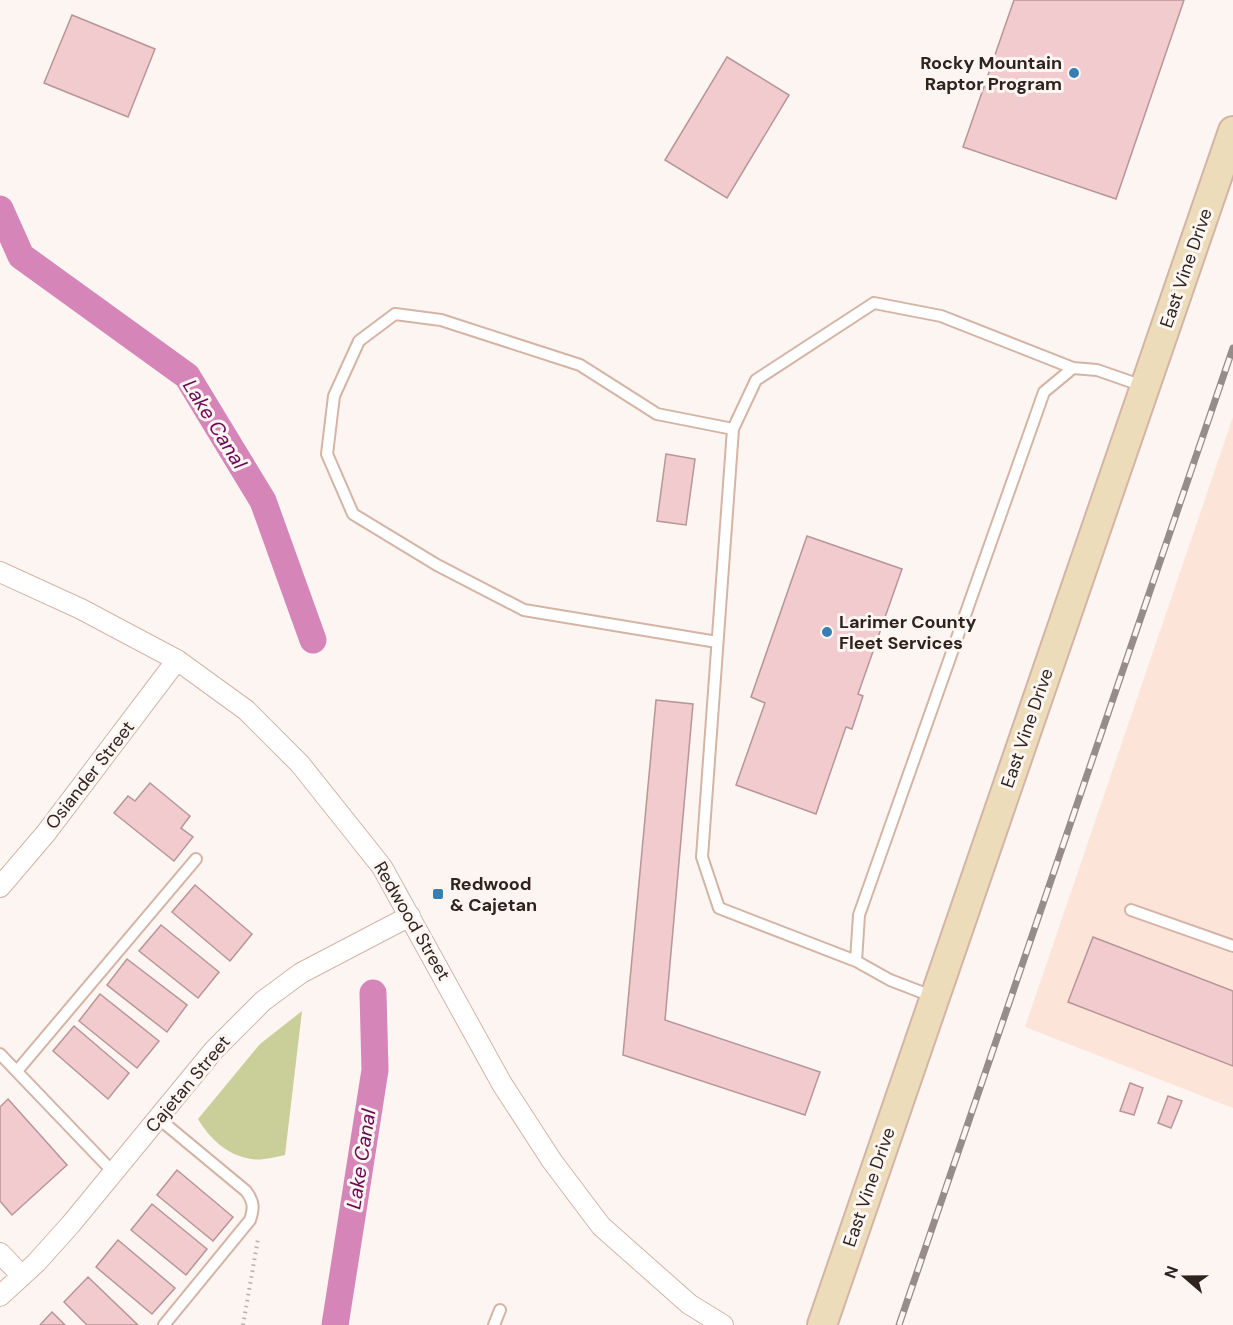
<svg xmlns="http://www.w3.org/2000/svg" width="1233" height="1325" font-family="'DM Sans',sans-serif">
<rect width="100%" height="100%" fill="#fcf5f2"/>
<path fill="#fde4d9" d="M1233 417V1108L1025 1027Z"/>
<path fill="#cacf99" d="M302 1011 285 1155C274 1157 261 1161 251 1159 227 1155 210 1139 198 1119L260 1044Z"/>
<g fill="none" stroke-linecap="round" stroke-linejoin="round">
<path stroke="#d585b8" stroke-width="27" d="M0 209 21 256 187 376 263 501 313 640
M335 1325 375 1070 373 993"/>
</g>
<path fill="#f1cbce" stroke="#b89597" stroke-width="1.5" d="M1014 0H1184L1116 199 963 147Z
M72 15 155 49 128 117 44 83Z
M727 57 789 95 727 198 665 160Z
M666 454 695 459 686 525 657 521Z
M807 536 902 569 858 694 863 696 852 729 846 727 816 814 736 785 765 703 751 697Z
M656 700 693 704 665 1020 820 1072 805 1115 623 1055Z
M150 783 190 816 181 828 193 837 174 861 114 813 128 796 135 801Z
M195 885 252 934 230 961 172 912Z
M161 925 219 972 198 998 139 951Z
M1093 937 1233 991V1066L1068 1002Z
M127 959 187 1005 167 1032 107 985Z
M100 994 159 1041 137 1068 79 1021Z
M74 1026 129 1073 108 1099 53 1051Z
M1130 1083 1143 1088 1134 1115 1120 1111Z
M1168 1096 1182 1101 1171 1128 1158 1123Z
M8 1099 67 1165 12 1215 0 1201V1107Z
M177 1170 233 1217 213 1241 157 1195Z
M152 1204 207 1249 186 1275 131 1230Z
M118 1240 175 1288 152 1314 96 1267Z
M88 1277 138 1325H87L64 1302Z
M52 1312 65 1325H40Z"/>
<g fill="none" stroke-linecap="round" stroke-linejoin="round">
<defs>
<path id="service" d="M717 642 524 610 437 565 353 514 327 454 334 396 359 341 395 314 441 320 580 365 657 414 733 429
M1131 910 1233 946
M856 961 719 908 702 857 733 429 756 380 874 303 941 316 1073 368
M934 997 890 980 856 961 859 915 1044 392 1073 368 1097 370 1143 386
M0 1054 114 1173
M17 1071 196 859
M158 1118 246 1191C254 1202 254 1208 250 1220L164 1325
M494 1325 500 1310"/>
<path id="minor" d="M0 572 81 609 177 660 246 710 300 764 382 867 502 1084 552 1161 601 1226 689 1304 723 1325
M0 887 46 833 177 660
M0 1253 22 1276
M0 1296 36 1263 71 1224 214 1050 263 1001 301 973 410 916"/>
<path id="secondary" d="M822 1325 1233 131"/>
</defs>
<use href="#service" stroke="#d4b4a5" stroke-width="14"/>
<use href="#minor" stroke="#d4b4a5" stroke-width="22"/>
<use href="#secondary" stroke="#d4b4a5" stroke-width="32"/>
<path stroke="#b8afab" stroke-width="4" stroke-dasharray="1.5 4.5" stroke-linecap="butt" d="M243 1325 258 1239"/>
<use href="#service" stroke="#fff" stroke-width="10"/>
<use href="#minor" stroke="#fff" stroke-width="20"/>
<use href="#secondary" stroke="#ecdcb9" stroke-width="28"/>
<defs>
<path id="rail" d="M899 1325 1233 348"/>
</defs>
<use href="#rail" stroke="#968c88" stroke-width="7"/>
<use href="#rail" stroke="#fcf5f2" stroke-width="4.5" stroke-dasharray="14" stroke-linecap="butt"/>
</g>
<g fill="#367fb3" stroke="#fcf5f2" stroke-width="2">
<circle cx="1074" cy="73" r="6"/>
<circle cx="827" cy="632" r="6"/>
<rect x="432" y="888" width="12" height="12" rx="3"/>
</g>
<g text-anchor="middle" stroke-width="6" stroke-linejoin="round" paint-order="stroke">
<g font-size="18" font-weight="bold" fill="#2f231d" stroke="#fcf5f2" text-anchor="start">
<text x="1062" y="69" text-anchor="end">Rocky Mountain<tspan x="1062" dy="21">Raptor Program</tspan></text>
<text x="839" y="628">Larimer County<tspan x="839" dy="21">Fleet Services</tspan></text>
<text x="450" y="890">Redwood<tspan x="450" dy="21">&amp; Cajetan</tspan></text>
</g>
<g font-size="18" fill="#2f231d" stroke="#fcf5f2">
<text transform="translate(1186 268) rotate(-71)" y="6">East Vine Drive</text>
<text transform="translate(1027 728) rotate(-71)" y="6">East Vine Drive</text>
<text transform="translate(90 775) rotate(-52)" y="6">Osiander Street</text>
<text transform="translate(412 921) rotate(60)" y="6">Redwood Street</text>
<text transform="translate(188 1084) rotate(-50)" y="6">Cajetan Street</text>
<text transform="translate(869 1187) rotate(-71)" y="6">East Vine Drive</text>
</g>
<g font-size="20" font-style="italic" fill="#6a0752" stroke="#fcf5f2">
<text transform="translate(215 424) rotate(58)" y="7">Lake Canal</text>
<text transform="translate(361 1159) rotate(-81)" y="7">Lake Canal</text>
</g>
</g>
<g transform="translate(1185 1277) rotate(290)" stroke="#fcf5f2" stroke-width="4.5" paint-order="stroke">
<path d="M0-4.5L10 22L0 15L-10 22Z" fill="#2f231d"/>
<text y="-9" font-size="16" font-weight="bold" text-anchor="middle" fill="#2f231d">N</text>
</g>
</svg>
